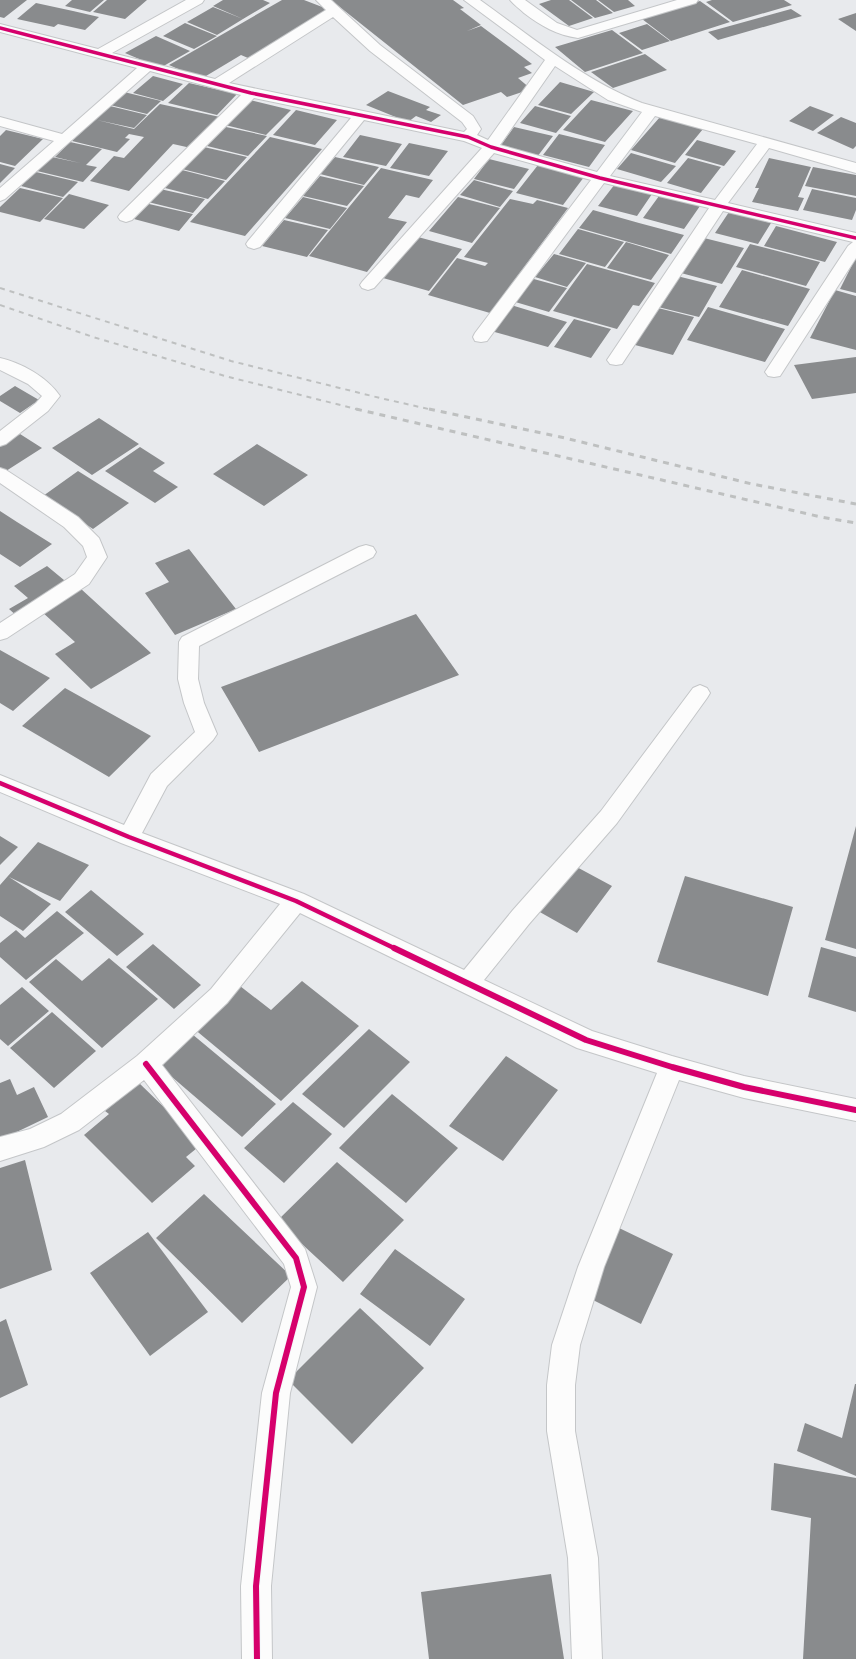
<svg xmlns="http://www.w3.org/2000/svg" width="856" height="1659" font-family="'Public Sans',sans-serif">
<rect width="100%" height="100%" fill="#e8eaed"/>
<path fill="#898b8d" d="M0 0H27L4 18 0 17Z
M72 0H104L90 12 65 6Z
M107 0H147L125 19 93 12Z
M223 0H263L270 3 243 19 213 6Z
M282 0H304L330 10 248 58 241 55 201 79 169 65Z
M331 0H453L464 8 460 9 481 25 467 31 481 26 532 64 524 67 532 73 518 78 531 89 507 97 501 92 463 105Z
M551 0H569L593 18 569 26 539 4Z
M571 0H596L613 13 595 18Z
M598 0H628L635 6 614 12Z
M712 0H784L792 5 733 22 706 2Z
M700 1 730 22 671 41 642 19Z
M36 3 73 11 99 17 85 30 58 24 54 27 17 19Z
M213 7 243 19 217 35 187 22Z
M791 9 802 16 718 40 708 32Z
M856 13V31L838 19Z
M185 23 217 36 194 49 163 36Z
M647 24 670 41 642 50 619 33Z
M612 30 643 53 585 72 555 47Z
M156 36 190 51 160 68 125 53Z
M645 54 667 70 613 88 591 72Z
M153 76 183 84 163 101 133 93Z
M560 82 594 92 571 114 538 105Z
M189 83 237 94 217 115 168 103Z
M388 91 430 107 426 110 441 115 431 122 416 116 408 122 366 105Z
M124 92 161 101 147 114 110 105Z
M250 100 291 110 266 135 225 125Z
M591 100 633 111 605 142 563 130Z
M160 104 220 117 191 148 173 144 129 191 90 181 114 156 124 158 144 137 129 134 125 138 130 139 117 152 72 141 110 106 147 115 134 128 97 120 134 129Z
M535 106 571 116 556 133 520 123Z
M810 106 834 115 813 131 789 121Z
M296 110 337 120 315 145 273 135Z
M660 117 703 129 675 163 631 150Z
M841 117 856 123V146L853 149 817 133Z
M226 127 267 136 248 156 207 146Z
M514 127 553 136 537 157 499 148Z
M6 130 43 139 15 166 0 162V136Z
M559 134 605 145 589 167 543 155Z
M360 135 402 144 386 166 343 157Z
M270 137 322 149 245 236 190 222Z
M697 140 736 151 724 166 685 155Z
M70 142 102 149 86 165 97 167 83 182 37 171 52 157 80 163 55 157Z
M409 143 448 151 429 176 390 168Z
M204 147 247 157 226 180 182 169Z
M631 153 676 166 661 182 617 169Z
M335 157 379 167 364 185 320 174Z
M688 158 721 167 701 193 667 183Z
M769 158 811 167 798 197 804 198 798 211 752 202 759 188H755Z
M489 159 529 169 514 189 474 179Z
M0 164 15 168 0 183Z
M538 165 584 177 563 205 516 193Z
M813 167 856 175V196L805 186Z
M381 168 433 180 419 198 406 195 388 218 407 222 367 272 309 256Z
M182 170 225 181 208 199 165 188Z
M36 172 78 182 63 197 21 186Z
M320 176 364 186 347 206 303 196Z
M474 180 513 191 500 207 460 195Z
M615 184 652 194 637 216 598 206Z
M20 188 63 198 40 222 0 212V207Z
M160 189 205 199 193 213 148 202Z
M812 189 856 198V210L852 220 803 210Z
M69 194 109 205 84 229 44 219Z
M659 196 700 206 684 229 643 218Z
M303 197 347 208 330 229 285 218Z
M458 197 500 208 472 243 429 231Z
M510 199 533 204 537 200 568 208 490 313 428 295 457 258 485 266 488 263 464 257Z
M149 204 193 214 179 231 134 219Z
M593 210 639 223 684 235 671 254 579 228Z
M729 212 771 223 758 244 715 233Z
M284 220 328 230 307 257 262 246Z
M776 226 837 242 825 262 764 246Z
M578 229 624 242 605 267 559 254Z
M418 237 462 249 429 291 383 278Z
M704 238 744 248 722 284 681 273Z
M626 242 669 255 651 280 607 268Z
M750 244 820 262 806 286 736 267Z
M554 254 586 263 567 287 535 277Z
M856 257V293L840 289Z
M587 264 655 283 639 306 633 305 617 329 553 311Z
M742 270 810 289 788 326 719 307Z
M677 276 717 286 699 317 658 307Z
M530 278 567 288 549 312 512 301Z
M835 290 856 296V350L810 338Z
M511 305 567 322 548 347 491 331Z
M708 307 785 329 765 362 687 340Z
M658 308 694 317 673 355 635 345Z
M574 319 611 329 591 358 554 347Z
M856 357V393L812 399 794 365Z
M15 386 39 400 20 413 0 401V396Z
M99 418 139 444 92 475 52 448Z
M20 434 42 448 6 471 0 467V447Z
M257 444 308 475 264 506 213 474Z
M140 447 165 463 153 471 178 487 155 503 105 471Z
M78 471 129 503 93 529 43 496Z
M0 511 17 522 52 544 20 567 0 554Z
M189 549 236 609 175 635 145 593 169 582 155 563Z
M47 566 70 585 18 617 9 609 28 598 14 586Z
M80 588 151 653 91 689 55 654 75 642 41 611Z
M416 614 459 675 259 752 221 687Z
M0 650 50 678 13 711 0 703Z
M65 688 151 736 109 777 22 726Z
M856 826V949L825 940Z
M0 836 18 847 0 865Z
M38 842 89 865 60 901 9 877 51 904 23 931 0 916V885Z
M573 865 612 886 577 933 538 911Z
M685 876 793 907 768 996 657 962Z
M91 890 144 934 117 956 65 912Z
M57 911 84 933 26 980 0 957V943L16 930 25 938Z
M153 944 201 985 174 1009 126 967Z
M821 947 856 957V1012L808 997Z
M109 958 158 999 102 1048 29 982 56 959 82 981Z
M302 981 359 1026 281 1101 193 1028 240 986 271 1010Z
M22 987 49 1011 8 1046 0 1039V1005Z
M52 1012 96 1051 54 1088 10 1048Z
M369 1029 410 1062 344 1128 302 1094Z
M192 1034 276 1104 242 1137 158 1065Z
M506 1056 558 1090 503 1161 449 1126Z
M10 1079 17 1095 34 1087 48 1117 0 1140V1083Z
M139 1083 202 1144 186 1157 195 1166 152 1203 84 1135 109 1114 105 1111Z
M392 1094 458 1148 406 1203 339 1148Z
M293 1102 332 1134 284 1183 244 1148Z
M25 1160 52 1270 0 1289V1168Z
M337 1162 404 1220 343 1282 277 1221Z
M204 1194 291 1276 242 1323 156 1238Z
M617 1227 673 1254 641 1324 585 1296Z
M148 1232 208 1312 150 1356 90 1273Z
M395 1249 465 1299 430 1346 360 1294Z
M360 1308 424 1368 352 1444 288 1380Z
M6 1319 28 1385 0 1398V1322Z
M855 1384H856V1476L797 1451 805 1423 842 1438Z
M774 1463 856 1478V1659H803L811 1518 771 1510Z
M551 1574 564 1659H429L421 1592Z"/>
<g fill="none" stroke-linecap="round" stroke-linejoin="round">
<defs>
<path id="minor" d="M186 0H204L202 3 112 53 215 79 326 10 316 0H331L380 45 473 116 481 129 477 135 488 140 545 60 464 0H480C530 36 585 81 642 103L856 163V173L769 148 728 203 856 233V258L780 376 774 377 768 376 765 372 848 246 853 242 723 211 622 364 616 365 610 364 607 360 709 208 604 183 487 341 481 342 475 341 473 337 475 333 591 180 494 153 374 288 368 290 362 288 360 285 362 282 482 148 464 141 364 120 260 247 254 249 248 247 246 244 248 241 351 118 254 98 132 220 126 222 120 220 118 217 120 214 241 95 150 71 5 199 0 201V188L54 141 0 126V117L62 134 137 68 0 32V24L98 49ZM333 17 370 51 462 122 467 129 464 132 229 83ZM555 66 608 100 642 112 597 172 500 145ZM655 116 757 144 715 200 610 176Z
M510 0H525L557 23 577 30 677 0H698L696 3 578 38C557 35 541 26 524 13 520 9 514 5 510 0Z
M0 358C22 363 47 377 60 396L48 411 6 444 0 446V431L36 403 42 396 28 384 0 370Z
M0 468 6 470 78 517 99 538 107 557 89 584 7 638 0 640V623L75 574 87 557 83 546 64 527 0 483Z
M366 545 373 547 376 552 373 557 199 646 198 679 204 703 217 734 213 740 167 786 142 833 304 894 464 970 513 910 601 811 693 688 700 685 707 688 710 693 707 698 617 823 529 924 484 980 592 1031 672 1056 744 1076 856 1099V1121L744 1098 679 1080 604 1267 580 1345 575 1385V1431L598 1558 602 1659H572L568 1558 547 1431V1385L552 1345 578 1267 657 1073 577 1048 300 913 227 1003 162 1065 305 1249 317 1287 290 1393 271 1586 272 1659H242L241 1586 262 1393 291 1287 284 1264 144 1080 79 1130 44 1147 0 1161V1137L30 1129 61 1114 137 1056 211 989 280 904 121 843 0 792V775L124 825 151 774 195 732 184 703 178 679 179 642 182 637 359 547Z"/>
</defs>
<use href="#minor" stroke="#c4c6c8" stroke-width="2"/>
<use href="#minor" fill="#fcfcfc" fill-rule="evenodd"/>
<path stroke="#bec0c0" stroke-width="2" stroke-dasharray="5 5" stroke-linecap="butt" d="M0 288 231 361 380 398 433 410
M0 305 93 337 225 376 360 410"/>
<path stroke="#bec0c0" stroke-width="3" stroke-dasharray="6 6" stroke-linecap="butt" d="M356 409 821 517 856 523
M429 409 565 438 752 484 856 504"/>
<defs>
<path id="cycleway-far2" d="M0 28 251 93 468 137 491 147 600 178 856 238"/>
<path id="cycleway-far1" d="M0 783 129 837 296 901 396 949"/>
<path id="cycleway" d="M394 948 586 1040 672 1067 744 1087 856 1110
M146 1064 296 1258 304 1287 276 1393 256 1586 257 1659"/>
</defs>
<use href="#cycleway-far2" stroke="#f4f8fb" stroke-width="5"/>
<use href="#cycleway-far1" stroke="#f4f8fb" stroke-width="7"/>
<use href="#cycleway" stroke="#f4f8fb" stroke-width="8"/>
<use href="#cycleway-far2" stroke="#d6006c" stroke-width="3.5"/>
<use href="#cycleway-far1" stroke="#d6006c" stroke-width="4.5"/>
<use href="#cycleway" stroke="#d6006c" stroke-width="6"/>
</g>
</svg>
